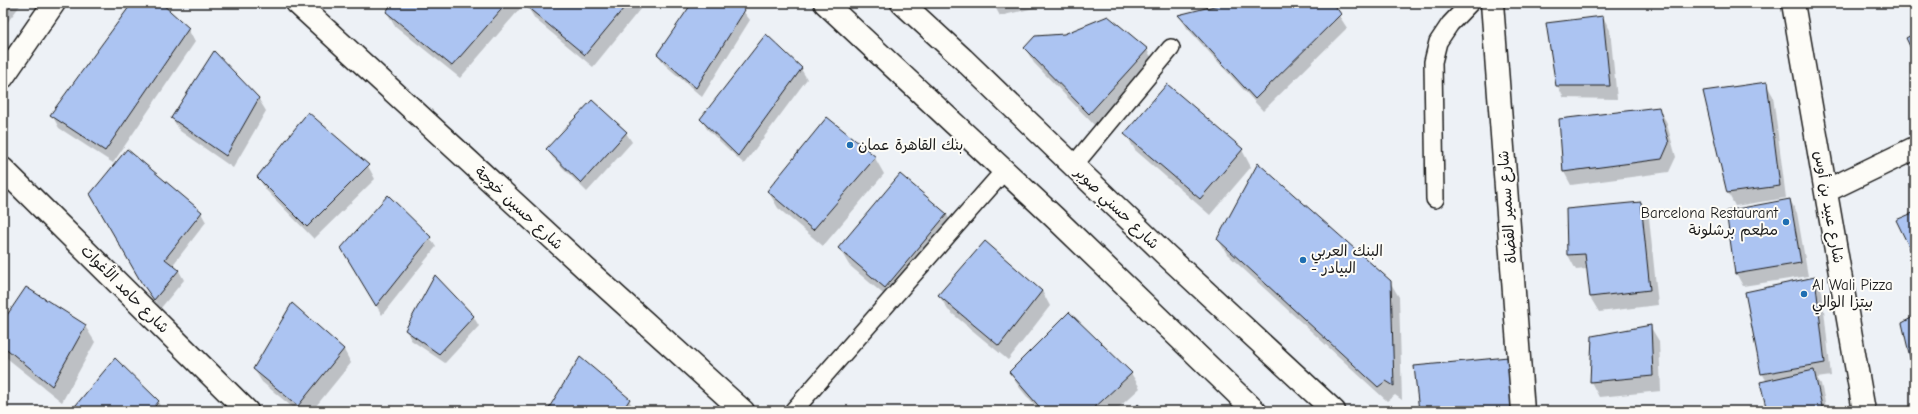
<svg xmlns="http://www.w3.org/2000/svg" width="1918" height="414" font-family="'Comic Neue','Playpen Sans Arabic',sans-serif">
<rect width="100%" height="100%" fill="#edf1f6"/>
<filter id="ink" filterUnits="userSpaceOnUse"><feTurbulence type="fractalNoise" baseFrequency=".025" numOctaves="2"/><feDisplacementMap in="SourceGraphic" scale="8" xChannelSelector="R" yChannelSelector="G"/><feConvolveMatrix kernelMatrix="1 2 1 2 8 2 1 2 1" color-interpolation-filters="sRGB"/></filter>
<g filter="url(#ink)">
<path fill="#0003" d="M3 3H22L3 28Z
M134 3H159L188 29 195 42 113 163 59 128 52 115Z
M394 3H525L460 78 394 25 387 12Z
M530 3H645L593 67 535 19 527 6Z
M693 3H737L750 20 702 97 664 64 658 54Z
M993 3H1055L1000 16Z
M1230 3H1331L1347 28 1263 111 1187 28 1179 15Z
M1108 17 1147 50 1156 65 1098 129 1034 63 1025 48 1064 35Z
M1603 17 1610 30 1617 99 1564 98 1557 85Z
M801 69 807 79 744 164 707 129 701 119Z
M1766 84 1773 96 1786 198 1735 206 1728 193Z
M258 98 266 111 233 168 180 131 172 118Z
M1658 108 1666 121 1676 157 1669 172 1571 185 1564 172 1560 120Z
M308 114 368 166 375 179 314 239 266 190 258 177Z
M626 133 632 142 587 192 553 158 547 149Z
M1126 134 1242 150 1251 167 1210 215 1135 150Z
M875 158 884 174 823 246 778 208 768 191Z
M900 176 947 215 956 231 895 304 849 265 839 248Z
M91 195 201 213 206 222 172 266 179 271 184 280 160 309Z
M1790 200 1797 213 1808 276 1743 286 1736 273Z
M1640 203 1649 218 1658 305 1599 312 1590 297 1587 269 1576 270 1568 255Z
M430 238 436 247 382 315 342 248Z
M1218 239 1390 282 1399 297 1402 400 1395 395 1387 401 1227 254Z
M1815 278 1822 291 1831 376 1817 378 1821 384 1827 411H1768L1767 382 1762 373Z
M1042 291 1050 306 1008 360 948 310 939 295Z
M292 304 344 350 351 363 312 411H297L262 382 254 369Z
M473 316 479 326 445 363 411 340 406 330Z
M3 322 85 326 95 342 62 402 3 355Z
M1650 326 1659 341 1661 391 1599 397 1591 382 1593 337Z
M1010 373H1131L1140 388 1115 411H1039L1019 387Z
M629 400 635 411H549Z
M158 402 163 411H72Z"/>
<path fill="#acc4f2" stroke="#1c1c1c" d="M132 3H161L189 28 105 151 50 115Z
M392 3H507L452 66 386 12Z
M528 3H628L585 55 526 6Z
M692 3H739L745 10 696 88 657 54Z
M1226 3H1333L1341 14 1255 99 1178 15Z
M1108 16 1148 49 1089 114 1024 48 1035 36 1064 34Z
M1603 16 1610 86H1556L1546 23Z
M1915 33V57L1906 38Z
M766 34 802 68 738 156 700 119Z
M214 51 259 98 226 156 171 118Z
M1767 82 1780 186 1727 193 1703 91Z
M1167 84 1243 149 1200 199 1124 134Z
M592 100 627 132 581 183 546 149Z
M1659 107 1669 143 1662 159 1563 172 1559 119Z
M308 112 369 165 307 227 257 177Z
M827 117 876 157 813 230 767 191Z
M127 149 202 212 165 259 179 270 154 300 141 282 90 194Z
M1258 163 1391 281 1394 386 1386 381 1378 387 1217 239Z
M900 174 947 214 885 288 838 248Z
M388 195 431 237 376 306 341 248Z
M1790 199 1801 263 1735 274 1726 211Z
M1641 202 1650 290 1590 297 1585 254 1567 255 1566 209Z
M1915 212V259L1896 220Z
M985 241 1042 291 999 346 938 295Z
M435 275 474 316 439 354 405 330Z
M1815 277 1825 363 1761 374 1745 292Z
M26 287 86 325 52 386 3 346V321Z
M292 303 344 349 298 406 253 369Z
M1069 312 1132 373 1091 411H1043L1009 372Z
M1915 316V379L1902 323Z
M1651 325 1653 376 1590 382 1592 336Z
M580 357 630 399 622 411H547Z
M1508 357 1513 411H1419L1414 366Z
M115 358 159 401 151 411H71Z
M1814 370 1823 411H1767L1760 382Z
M1138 404 1146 411H1132Z"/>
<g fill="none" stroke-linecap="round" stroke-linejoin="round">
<defs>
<path id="lane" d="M1073 166 1171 48
M1435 199 1433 62 1438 42 1450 24 1470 3
M793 411 1004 171"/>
<path id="street" d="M297 3 585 268 743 411
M1492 3 1523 411
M1793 3 1864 411
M3 77 54 3
M3 169 247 411
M1826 191 1915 148"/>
<path id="secondary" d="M825 3 1054 217 1255 411
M902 3 963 59 1165 254 1334 411"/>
</defs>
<use href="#lane" stroke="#1c1c1c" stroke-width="20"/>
<use href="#street" stroke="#1c1c1c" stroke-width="25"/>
<use href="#secondary" stroke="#1c1c1c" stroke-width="25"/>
<use href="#lane" stroke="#fdfcf7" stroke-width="17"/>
<use href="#street" stroke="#fdfcf7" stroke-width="22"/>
<use href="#secondary" stroke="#fdfcf7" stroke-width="22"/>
</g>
</g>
<g fill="#1f6fb2" stroke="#fdfcf7" stroke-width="1.5">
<circle cx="850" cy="145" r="4"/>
<circle cx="1786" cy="222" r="4"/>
<circle cx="1303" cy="260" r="4"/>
<circle cx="1804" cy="294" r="4"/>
</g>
<g text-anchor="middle" stroke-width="4" stroke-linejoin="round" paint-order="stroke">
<g font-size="15" fill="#1c1c1c" stroke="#fdfcf7" text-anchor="start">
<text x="858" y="150">بنك القاهرة عمان</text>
<text x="1778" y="218" text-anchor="end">Barcelona Restaurant<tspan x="1778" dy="17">مطعم برشلونة</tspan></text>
<text x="1311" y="256">البنك العربي<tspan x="1311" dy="17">- البيادر</tspan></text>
<text x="1812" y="290">Al Wali Pizza<tspan x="1812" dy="17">بيتزا الوالي</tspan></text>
</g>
<g font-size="15" fill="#1c1c1c" stroke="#fdfcf7">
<text transform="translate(1507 207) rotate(-94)" y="5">شارع سمير القضاة</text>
<text transform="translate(1829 207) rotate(80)" y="5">شارع عبيد بن أوس</text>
<text transform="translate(519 208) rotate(43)" y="5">شارع حسين خوجة</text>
<text transform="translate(1117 208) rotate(44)" y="5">شارع حسني صوبر</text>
<text transform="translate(125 289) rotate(45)" y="5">شارع حامد الأغوات</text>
</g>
</g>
<rect width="1918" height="414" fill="none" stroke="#fdfcf7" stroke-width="16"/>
<rect x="8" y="8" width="1902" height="398" fill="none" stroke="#1c1c1c" stroke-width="1.5" filter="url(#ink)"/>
</svg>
